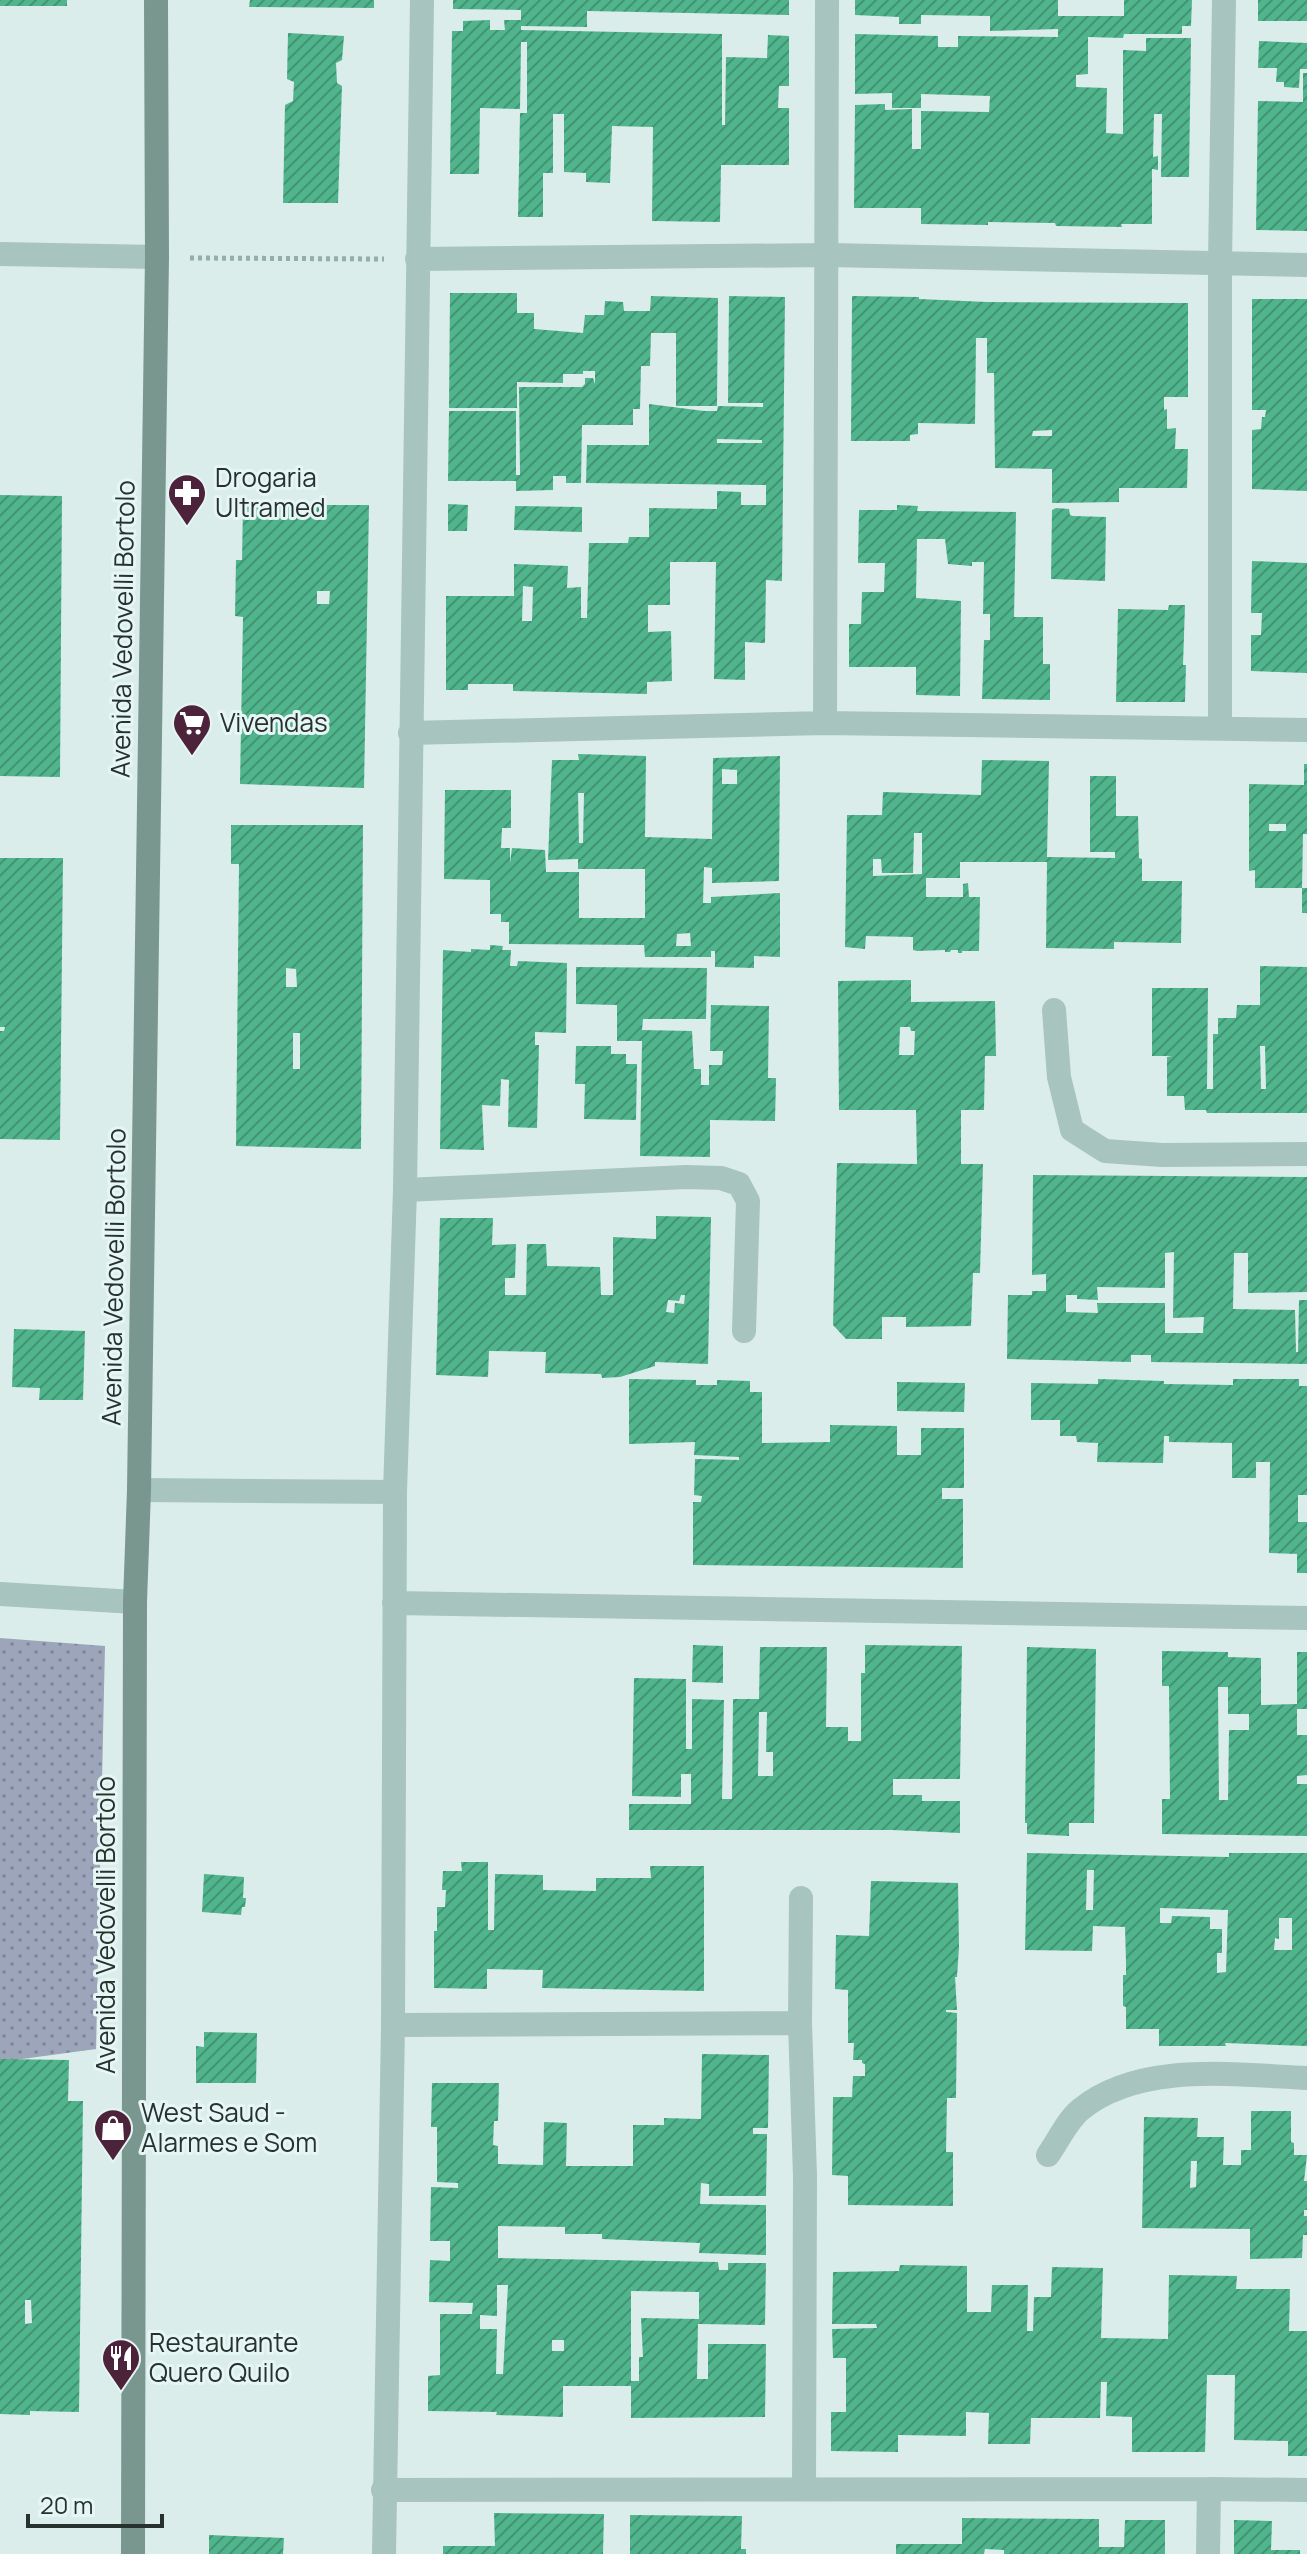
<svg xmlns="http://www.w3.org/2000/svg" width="1307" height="2554" font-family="Manrope,sans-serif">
<defs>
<pattern id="grass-dots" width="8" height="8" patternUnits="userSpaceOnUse" patternTransform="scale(2)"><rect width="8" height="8" fill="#9ca5ba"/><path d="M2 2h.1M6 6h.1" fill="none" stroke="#7f8798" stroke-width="1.8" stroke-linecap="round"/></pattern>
<pattern id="building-hatch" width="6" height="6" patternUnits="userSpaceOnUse" patternTransform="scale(2)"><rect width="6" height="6" fill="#50b58d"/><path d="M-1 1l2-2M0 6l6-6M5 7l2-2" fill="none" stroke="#429474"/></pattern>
</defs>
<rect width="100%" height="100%" fill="#daedeb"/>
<path fill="url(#grass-dots)" d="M0 1638 105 1646 96 2049 0 2062Z"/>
<path fill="url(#building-hatch)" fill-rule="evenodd" d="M0 0H67V6H0Z
M250 0H374V8L249 7Z
M453 0H789V15L587 11V27L521 26V30L722 34V125H725L726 57 767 58 768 35 789 36V86H779L778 108H789V165H721L720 222 652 221 653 127 612 126 610 183 586 182V173L564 172V114H553V173H543V217H518L520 113H527V42H521L520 109 480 108 479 174H450L452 31H463V21L490 20V30H505L504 20H521V10L453 9Z
M855 0H1058V16H1124V0H1192L1191 26H1182V34H1124L1123 38 1088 37V74L1076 75V87L1107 88 1106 133 1123 134V50L1146 51V38H1191L1189 177H1161L1162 114H1154L1153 157 1158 156V170L1152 169V224H1121L1122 227 1056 226 1055 223 988 222V225L921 224V208H854L855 105 885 104V110L912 109V149H921V111L989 112 990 96 921 94V108H892V93L855 94V34L938 36V47H958V36L1058 37V29L990 31V16L921 15V24H899V17L855 15Z
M1258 0H1307V21H1258Z
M288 33 344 36 342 60 336 63 337 83 342 86 338 203H283L285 105 293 101 294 82 287 79Z
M1259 41 1307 43V69H1300L1299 88 1284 87V82H1276L1277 68H1258Z
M1303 73H1307V231L1256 230 1258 101 1303 102Z
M450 293H517V313H534V329L583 333 585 315H604L605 301 623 302 624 311H650L651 296 718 298 717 406H676V333H651L650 366H641L640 409H633V425H582L581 483H566V476H553V490L516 491V481H448L449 411H516V475H520L519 387H582L585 384V378H593L595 384V371H583V374H563V383L517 382V408H449Z
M729 296 785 297 782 581 766 580 765 643 745 642V680L714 679 716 562H670V605H648V632L671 631 672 681 647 682V694L513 691V684H468V690H446V596H514V564L568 566 567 588 581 587V618H587L589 543H628L629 537H649V508L717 509V491L741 492V505H766V485L586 483 587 445H649V404L704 411H717L718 406 763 407V403H728ZM717 439 762 440V443H717ZM523 586 533 587 532 621H522Z
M852 296 919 297V299L987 302 1188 303V397H1164V410L1167 409V429L1176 428 1175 449H1188L1187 488H1119V502L1052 503V469L995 468 994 373H987V338H976L975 424 918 423V434L910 435V441H851ZM1052 430V436H1032L1033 431Z
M1252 299H1307V491L1252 489V430L1261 429 1262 417H1265L1266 410H1252Z
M0 495 62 496 60 777 0 776Z
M448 504 468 505 467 531H448Z
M243 505H369L364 788 240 784 243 617 235 616 236 560H242ZM317 591H330L329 604H317Z
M897 505 918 506 917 511 1016 512 1014 617H1043V664H1050V700L982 699 984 640H990V614H983L984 562H972V566L948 564 945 539H917L916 598 961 601 960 696 916 695V667H849V624H861L862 592H884L885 563H858L859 510H897Z
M515 506 582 507V532L514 530Z
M1056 508 1069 509 1070 515 1073 516 1106 517 1105 581 1051 579 1052 510Z
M1252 561 1307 563V673L1251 671V635H1261L1262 613H1251Z
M1169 605H1185L1183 665H1186L1185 702H1116L1118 609 1168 610Z
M578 754 646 756 645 837 712 839 713 758 780 756 779 881 712 883V868L704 867 703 903H711V897L780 893V957L754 956V968L715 967V951H711V957H645L644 945 509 944V922H501V914H490V880L444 879 445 790H511V828H502L501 848H510V863L512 848 545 850 546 872H579V918H645V869H578V859L548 860 552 760H579ZM722 769 737 770V784H722ZM578 793H584L583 843H579ZM690 933 691 946H676L677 934Z
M982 760 1049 761 1047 857 1115 858V852H1090V776H1116V816H1138L1139 858 1142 859V881H1182L1181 943 1114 942V949L1046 948 1047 862H960V878H926V897H963V884L968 883 969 897H980L979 951H962V953H958V950H951L950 952H945V950L917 951 913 950V937L866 936 865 949 845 947 847 815H882L883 792 981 795ZM914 833H922V874L873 876V859H881L882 873H913Z
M1304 764H1307V834H1303L1302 888H1255V870L1249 871V784L1304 785ZM1269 824H1286V831H1269Z
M231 825H363L361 1149 236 1146 239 864H231ZM286 968 296 969 297 987H286ZM293 1033H300V1069H293Z
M0 858H63L60 1140 0 1139V1031H4L5 1027H0Z
M1302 888H1307V913H1302Z
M490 945 503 946 502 950H511L510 966H517L518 961 567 963 566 1033 535 1032V1045H539L537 1128 508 1127 509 1080 501 1079 500 1106 482 1105 484 1150 440 1149 443 950 471 952V949L490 950Z
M1260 966 1307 967V1113H1207L1206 1110H1185L1184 1096H1167V1057L1172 1056H1152V988H1208L1207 1089H1213V1034H1218V1018H1236L1237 1005H1260ZM1260 1046H1265L1266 1089H1261Z
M576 967 707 968 706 1019H643L642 1030 692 1031 694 1069H701V1085H709V1065H722L723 1051H710L711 1005 769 1006 768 1078H776L775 1121 710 1120V1157L640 1156 642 1041H617V1005L576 1004Z
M911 980V1002L995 1001 996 1056H985L984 1110H961V1164H983L980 1273H973L971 1326 906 1327V1317H882V1339H846L833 1325 837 1163 917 1164 916 1110H839L838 981ZM900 1027H910L911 1031H915L914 1055H899Z
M576 1046H611V1054H626V1064H637L636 1120 584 1119 585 1084H575Z
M1033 1175 1307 1177V1292L1248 1293V1253H1234L1233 1309 1295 1310 1296 1352H1298L1299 1300H1307V1364L1151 1362V1355H1131V1362L1007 1359 1008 1295H1032V1291H1046V1274L1032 1275ZM1174 1252 1173 1318 1204 1317 1203 1333H1165V1303H1097L1098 1313 1066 1312V1295H1077V1299L1098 1300 1097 1287 1165 1288V1253Z
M656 1216 711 1217 708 1364 655 1362V1366L620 1377 602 1378 601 1374 545 1373 546 1352 489 1351 488 1377 436 1375 440 1218H493L492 1245 516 1244 515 1278H505V1295H526L527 1244H546L547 1266 600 1267 601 1295H613V1237L656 1239ZM681 1295H685L684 1304 675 1303 674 1313 666 1312 668 1300 679 1301Z
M14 1329 85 1331 83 1400H39L40 1388 12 1387Z
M629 1379 696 1380V1385H717V1380L750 1381V1392H762V1443L830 1442V1425L897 1426V1455H921V1428H964V1488H942V1499H963V1568L693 1565V1502H701L702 1496 694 1495 695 1459 739 1460V1457L694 1455 695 1442 629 1444Z
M1098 1379 1164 1381V1384L1233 1385V1379H1299V1386H1307V1495H1298V1522H1307V1573H1297V1554L1269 1553 1270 1462H1256V1478H1232V1443L1169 1442V1436H1164L1163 1463 1097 1462 1098 1443 1077 1442 1076 1436H1060V1420H1031V1383L1098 1384Z
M897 1382 965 1383 964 1412 897 1411Z
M693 1645 723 1646V1683L692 1682Z
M865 1645 962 1646 960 1779H893V1795H922V1801H960V1833L892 1830H629V1804H691V1774H681V1797L632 1796 634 1678 686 1679V1749H692V1699L724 1700 722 1799H732L733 1699H759L760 1647H827L826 1727H848V1741H861V1673H865ZM759 1712H767L766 1752H773V1776H758Z
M1027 1647 1096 1649 1094 1823H1069V1836L1027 1834V1823H1025Z
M1162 1651 1228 1652V1657L1261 1658V1705L1297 1704V1652H1307V1709H1297V1735H1307V1775L1297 1776V1784H1307V1836L1162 1834V1799H1170L1169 1686H1162ZM1218 1687H1228V1714H1249V1730H1229L1228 1800H1219Z
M1027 1853 1229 1857V1853H1307V2046L1225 2043 1226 2046H1159V2029H1126V2007L1123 2006V1975H1126V1962L1125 1927 1093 1926 1092 1951 1025 1950ZM1087 1870H1094L1093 1910H1086ZM1160 1908 1228 1910 1226 1972 1217 1973V1953H1222V1929H1210V1917L1172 1916 1171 1923H1160ZM1279 1918H1292V1950H1274L1275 1938 1279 1939Z
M461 1862H488V1930H494L495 1874 543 1875V1890L596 1891V1878H651L650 1866H704V1991L542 1988 543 1970 487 1969V1989L434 1988V1931H437V1907H445L446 1890H442L443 1871H462Z
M204 1874 244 1877 243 1898H246L245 1907H242L241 1915 202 1912Z
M871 1881 958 1883 959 1947 957 1977H955L957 2010H946V2012L957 2013 956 2098H947L946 2152H953V2206L848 2205V2176L832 2175 833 2097H852L853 2076H865V2064L862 2063V2060H853L854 2043H848V1990L835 1989 836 1935 869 1936Z
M204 2032 257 2033 256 2083H196V2046L204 2047Z
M702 2054 769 2055 768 2128H753V2134H767L766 2196H709V2184L701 2183 700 2204 766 2205V2255L699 2253 700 2243 602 2239V2234H565V2227L498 2226V2258L718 2262 719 2270H728V2263H766L765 2325 698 2324 697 2379H708V2344H766L765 2417 631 2418V2386H563V2417L496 2415 497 2412 428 2411V2376L440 2375V2314H472L473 2303 429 2302 430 2260 450 2261V2241H430L431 2187 458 2188V2183L437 2182V2127H431L432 2083H499L498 2121H494L493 2145 498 2146V2164L543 2165 544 2122 567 2123 566 2166H633V2125H664V2118L701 2119ZM497 2285H508L503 2374H496L497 2329H480V2315L497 2316ZM631 2291 699 2292V2319L641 2318 643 2357H639V2381H631ZM552 2340H564V2351H552Z
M0 2059 69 2060 68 2101H83L79 2412 30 2411V2415L0 2414ZM25 2300H31L32 2323 25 2324Z
M1251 2111H1291V2142L1294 2143V2155H1307L1304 2181H1307V2210H1304V2216H1307V2235H1303L1302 2258 1250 2259V2229L1142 2228 1144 2117 1198 2118 1197 2137H1224L1223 2165H1241V2150H1251ZM1191 2161H1197L1196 2187 1190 2188Z
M900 2265 967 2266V2312H991L992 2285H1028L1027 2331H1033L1034 2297H1051L1052 2267 1103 2268 1101 2338 1168 2339 1169 2275 1237 2276 1236 2289H1290L1289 2331H1307V2456H1288V2441L1234 2440 1235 2375H1207L1205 2452H1132V2417L1106 2416 1107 2382H1101L1100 2418H1031L1030 2444H988L989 2413 966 2412V2436L898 2435V2452L831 2451V2412H846V2358H833L832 2329 877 2328 876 2324H832L833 2272 899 2271Z
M494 2513 604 2514 603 2554H443V2546H495Z
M630 2515 742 2516 741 2549H746V2554H630Z
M962 2518 1099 2519V2547H1124L1125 2520H1165V2554H1004V2550L985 2549 984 2554H896V2544H962Z
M1234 2520 1272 2521 1271 2550H1300V2554H1234Z
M209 2535 284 2538 283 2554H209Z"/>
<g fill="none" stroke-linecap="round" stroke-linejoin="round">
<path stroke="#92afa9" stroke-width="5" stroke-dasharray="4 4" stroke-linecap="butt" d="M190 258 384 259"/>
<path stroke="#a7c4be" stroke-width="24" d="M0 254 157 257
M417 259 828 255 1307 265
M825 723 827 0
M1220 728V263L1224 0
M410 733 825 723 1307 730
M1054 1010 1059 1077 1072 1130 1105 1151 1162 1155 1307 1154
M405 1190 686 1177 721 1178 739 1184 748 1201 744 1331
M139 1490 395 1492
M0 1594 135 1602
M394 1603 1307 1618
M800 2023 805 2176 804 2489
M393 2025 800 2023 801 1898
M1048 2155C1058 2141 1067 2121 1080 2110 1139 2061 1236 2075 1307 2078
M1209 2489 1307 2490
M383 2490 1209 2489 1208 2554
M384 2554 393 2025 395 1492 405 1190 422 0"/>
<path stroke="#79978f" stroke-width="24" d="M133 2554 135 1602 139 1490 157 257 156 0"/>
</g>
<defs>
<symbol id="pharmacy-pin" viewBox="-11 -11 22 30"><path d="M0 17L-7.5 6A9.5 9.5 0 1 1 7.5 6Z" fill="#4d223b" stroke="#e5f6f4"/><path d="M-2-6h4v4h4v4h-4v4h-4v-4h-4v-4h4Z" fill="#fff"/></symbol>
<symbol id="supermarket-pin" viewBox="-11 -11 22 30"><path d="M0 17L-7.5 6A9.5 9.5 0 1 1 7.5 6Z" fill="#4d223b" stroke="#e5f6f4"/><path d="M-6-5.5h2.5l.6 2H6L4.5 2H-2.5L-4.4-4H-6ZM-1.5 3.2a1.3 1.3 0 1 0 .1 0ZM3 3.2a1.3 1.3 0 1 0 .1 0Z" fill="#fff"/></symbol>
<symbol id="shop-pin" viewBox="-11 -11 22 30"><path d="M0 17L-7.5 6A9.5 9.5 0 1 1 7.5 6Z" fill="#4d223b" stroke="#e5f6f4"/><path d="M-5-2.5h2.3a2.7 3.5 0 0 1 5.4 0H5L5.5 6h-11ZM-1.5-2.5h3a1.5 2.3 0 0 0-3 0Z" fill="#fff"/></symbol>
<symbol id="restaurant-pin" viewBox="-11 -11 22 30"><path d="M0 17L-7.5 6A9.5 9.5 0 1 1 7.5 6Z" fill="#4d223b" stroke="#e5f6f4"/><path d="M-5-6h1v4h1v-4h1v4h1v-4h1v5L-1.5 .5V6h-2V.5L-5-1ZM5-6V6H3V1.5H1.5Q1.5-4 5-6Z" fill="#fff"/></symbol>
</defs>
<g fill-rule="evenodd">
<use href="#pharmacy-pin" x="165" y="471" width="44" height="60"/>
<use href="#supermarket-pin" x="170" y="701" width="44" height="60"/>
<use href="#shop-pin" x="91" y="2106" width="44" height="60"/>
<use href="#restaurant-pin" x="99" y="2336" width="44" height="60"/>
</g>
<g text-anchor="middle" stroke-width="6" stroke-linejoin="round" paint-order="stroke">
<g font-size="26" fill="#27312e" stroke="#e5f6f4" text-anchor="start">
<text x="215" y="487">Drogaria<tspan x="215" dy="30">Ultramed</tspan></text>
<text x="220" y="732">Vivendas</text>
<text x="141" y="2122">West Saud -<tspan x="141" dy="30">Alarmes e Som</tspan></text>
<text x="149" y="2352">Restaurante<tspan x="149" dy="30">Quero Quilo</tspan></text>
</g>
<g font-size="26" fill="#27312e" stroke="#e5f6f4">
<text transform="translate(123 629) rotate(-89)" y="9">Avenida Vedovelli Bortolo</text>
<text transform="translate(114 1277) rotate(-89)" y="9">Avenida Vedovelli Bortolo</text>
<text transform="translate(106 1925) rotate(-90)" y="9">Avenida Vedovelli Bortolo</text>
</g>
</g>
<path d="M28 2514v12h134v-12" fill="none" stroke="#27312e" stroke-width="4"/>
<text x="40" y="2514" font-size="24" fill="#27312e" stroke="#e5f6f4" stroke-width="6" paint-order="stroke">20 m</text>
</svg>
